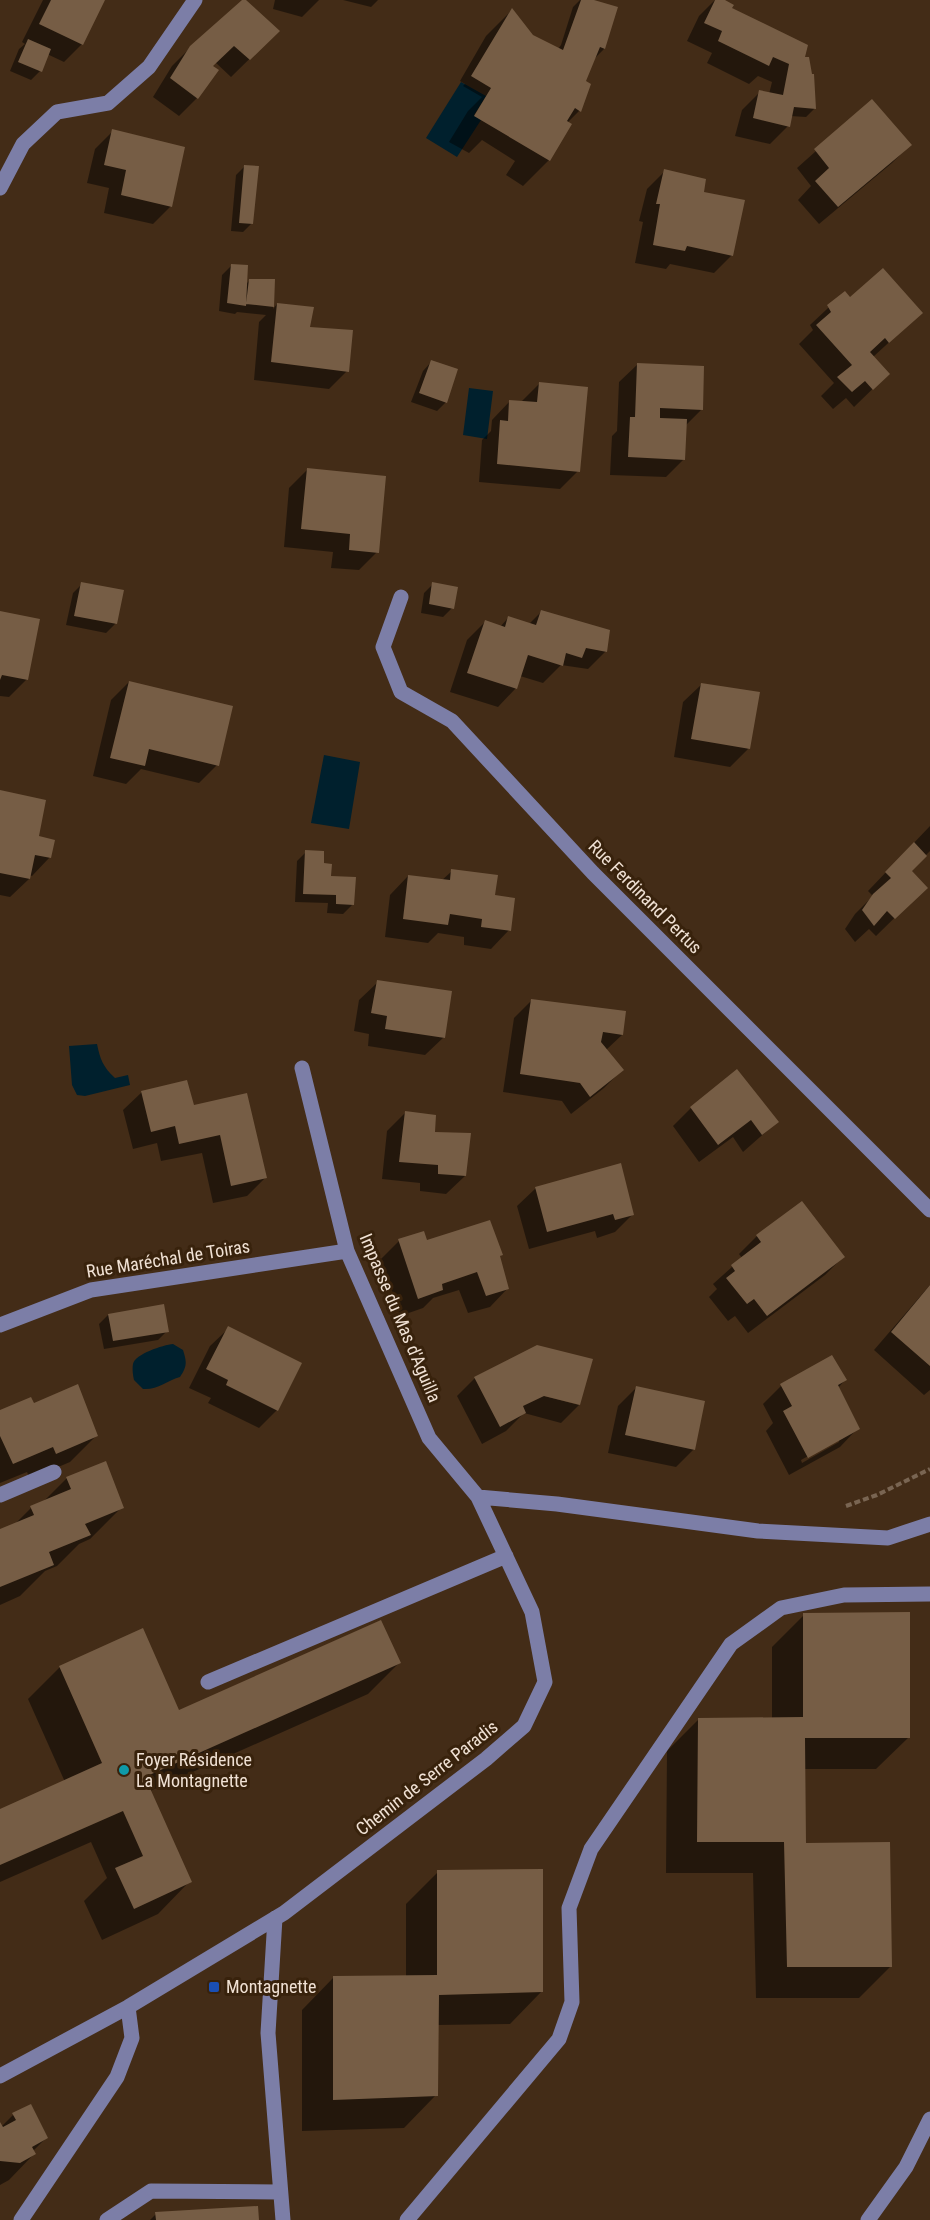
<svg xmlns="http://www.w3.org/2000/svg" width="930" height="2220" font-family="'Roboto Condensed',sans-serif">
<rect width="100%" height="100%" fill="#432c17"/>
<path fill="#00202d" d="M461 82 486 96 474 115 481 120 457 157 426 138Z
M469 388 493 391 487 439 463 435Z
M324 755 360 762 349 829 311 823Z
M97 1044C100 1059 103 1067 115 1078L128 1075 130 1085 85 1096 77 1095 72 1085 69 1046Z
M173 1344 183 1350C187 1362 187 1367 180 1377 166 1381 158 1390 143 1389L134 1380C133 1376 132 1369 133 1364 135 1354 163 1345 173 1344Z"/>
<path fill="#0007" fill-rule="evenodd" d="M43 0H103L82 44 64 62 47 54 40 71 31 80 10 71 19 49 25 44 22 42Z
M275 0H319L302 17 273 9Z
M343 0H378L371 7Z
M580 0H589L616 8 604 49 595 58 584 82 590 85 579 111 567 123 549 160 523 186 506 175 515 161 482 140 469 153 449 142 468 111 482 97 463 86 465 84 460 81 486 36 512 10 533 38 558 49 561 45 573 7Z
M715 0H721L730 9 803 59 815 108 806 117 790 116 788 126 770 144 735 136 742 110 760 92 769 94 772 82 758 76 749 84 707 63 712 53 687 41 699 16Z
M278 31 231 77 215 62 211 67 197 98 179 116 153 97 172 66 191 47Z
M872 101 910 145 892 163 819 224 798 200 811 186 797 168Z
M113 131 171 206 153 224 104 213 109 188 87 183 95 149Z
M245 166 252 223 243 232 231 231 236 175Z
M665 171 702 194 732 255 714 273 670 264 666 269 635 263 643 222 639 221 647 189Z
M231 266 245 285 250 280 273 281V309L277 304 309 328 347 371 329 389 254 380 259 322 266 315 237 312 235 314 219 311 222 275Z
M844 293 850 299 921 313 873 357 888 374 854 407 846 398 833 409 821 396 834 383 799 344 813 330 810 325Z
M432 361 446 402 437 411 411 402 423 371Z
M638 364 701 410 686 425 684 459 666 477 610 475 612 436 617 431 619 382Z
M540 383 578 471 560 489 479 482 482 440 491 431 492 420 510 401 521 402Z
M307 470 377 552 359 570 331 568 333 552 284 547 289 488Z
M82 584 122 591 115 624 106 633 66 625 73 593Z
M433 584 452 608 443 617 421 613 424 593Z
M542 611 606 651 588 669 561 665 543 683 520 676 516 688 498 707 450 692 467 640 485 622 500 627 508 618 529 624Z
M0 613 27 679 9 697 0 696Z
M129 682 217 765 199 783 141 769 126 784 93 776 111 700Z
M702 684 748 749 730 767 674 757 683 702Z
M0 792 37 837 50 857 32 876 29 875V879L10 897 0 895Z
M930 826V851L910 871 926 887 876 936 869 929 855 942 845 929 855 914 873 896 868 891Z
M306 852 322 864 329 878 352 905 343 914 327 913 328 903 295 902 297 861Z
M452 871 493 897 509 930 491 949 464 945V937L438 933 428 943 385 937 390 895 408 876 441 881Z
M378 982 444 1037 425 1055 368 1046 369 1034 354 1031 359 1000Z
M532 1000 622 1035 606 1050 622 1070 604 1088 571 1114 562 1101 503 1092 514 1018Z
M142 1092 193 1107 265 1178 247 1196 213 1203 202 1153 161 1161 157 1143 133 1149 123 1110Z
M691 1108 777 1122 743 1152 733 1137 699 1162 673 1126Z
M405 1113 434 1133 465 1176 446 1194 420 1191V1183L382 1179 387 1131Z
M536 1188 633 1214 615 1232 597 1238 595 1231 529 1249 517 1206Z
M757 1236 843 1257 825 1275 748 1333 735 1316 728 1321 709 1297 717 1289 713 1284 742 1258 739 1254Z
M399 1241 426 1242 501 1255 499 1257 508 1288 490 1307 468 1313 459 1290 433 1298 423 1308 400 1316 381 1259Z
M930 1285V1390L924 1395 874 1350Z
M108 1315 167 1331 158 1340 104 1349 99 1324Z
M229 1328 277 1410 259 1428 208 1403 211 1398 189 1388 210 1346Z
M832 1357 845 1380 838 1388 858 1428 840 1447 789 1475 766 1431 773 1423 763 1404 781 1386ZM839 1439V1442L802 1463 801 1460Z
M475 1378 579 1405 561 1423 524 1413 506 1431 482 1444 457 1396Z
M636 1388 694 1449 676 1467 608 1453 618 1406Z
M33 1405 96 1436 70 1462 30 1479 27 1472 0 1483V1411Z
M67 1478 122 1507 90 1539 79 1544 57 1566 45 1571 20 1596 0 1605V1530L14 1525 31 1508 42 1503Z
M804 1615 909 1737 876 1769H804V1845L891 1966 859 1998H756L753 1873H666L667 1751 699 1719H772V1647Z
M400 1662 368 1694 150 1791 190 1881 158 1914 102 1940 84 1901 107 1878 91 1842 0 1882V1811L65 1782 28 1699 60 1667 178 1712Z
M438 1872 542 1991 510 2024 437 2025 436 2095 404 2128 302 2131V2010L334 1977H406V1904Z
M13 2115 47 2137 33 2151 34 2154 9 2180 0 2185V2126L1 2127Z
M156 2214 258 2220H150Z"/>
<path fill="#765d45" d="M51 0H105L83 45 39 24Z
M242 0H246L280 31 250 60 234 46 213 66 219 70 198 99 170 78 190 46Z
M581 0H594L618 7 605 49 600 47 586 81 591 84 581 112 575 108 567 121 572 124 550 161 474 116 491 88 471 76 512 8 533 35 563 50Z
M715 0H725L734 5 732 8 808 45 805 57H809L812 74H814L816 109 794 107 790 127 753 118 759 90 783 95 789 64 773 57 769 66 718 41 722 31 704 23Z
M28 39 51 49 42 72 18 62Z
M872 99 912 145 838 207 815 181 829 168 814 149Z
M112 129 185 147 172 207 121 195 126 170 104 165Z
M244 165 259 166 253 224 239 223Z
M664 169 706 179 704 192 745 200 733 256 687 246 685 251 653 245 660 204H656Z
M231 264 248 265 246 306 227 303Z
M883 268 923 313 889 343 885 338 870 352 890 374 873 390 865 381 852 392 837 377 852 365 816 325 831 312 827 305 845 291 850 297Z
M249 279H275L274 307 246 304Z
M277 303 314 307 310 327 353 330 349 372 271 362Z
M431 360 458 369 447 403 419 393Z
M637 363 704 366 703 410 660 408V418L687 419 685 460 628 457 630 417H635Z
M539 382 588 387 580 472 497 464 500 420 508 421 509 400 537 402Z
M307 468 386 476 379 553 349 550 350 534 301 529Z
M81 582 124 590 117 624 74 616Z
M432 582 458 587 454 609 429 604Z
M541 610 610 630 607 652 586 648 582 658 566 653 563 666 528 655 517 689 467 673 485 620 505 627 508 616 536 625Z
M0 611 40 619 28 680 2 675 0 680Z
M129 681 233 706 219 766 149 749 145 766 110 758Z
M701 683 760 692 750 749 691 739Z
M0 790 46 800 39 836 55 840 51 858 35 855 30 879 0 873Z
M914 842 927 856 912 871 928 888 895 919 887 911 874 926 862 910 873 894 891 878 885 872Z
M305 850 324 851V863L332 864 331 876 356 877 354 905 336 904V895L303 894Z
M451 869 498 875 495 895 515 898 511 931 481 927 482 919 450 914 448 925 403 919 408 875 450 880Z
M377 980 452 991 445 1038 385 1029 387 1016 371 1013Z
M531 999 626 1011 623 1035 603 1032 601 1042 624 1070 590 1097 580 1083 520 1074Z
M737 1069 779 1122 762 1135 751 1120 718 1145 690 1107Z
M187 1080 194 1105 247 1093 267 1178 231 1186 220 1135 179 1144 175 1126 151 1132 141 1091Z
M405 1111 436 1115 435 1132 471 1133 466 1176 438 1174V1165L399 1162Z
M621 1163 634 1215 615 1220 613 1214 547 1232 535 1187Z
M802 1201 845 1257 767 1316 754 1299 747 1304 726 1278 735 1271 731 1265 761 1242 756 1235Z
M490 1220 503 1255 500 1256 509 1289 486 1296 477 1272 442 1284 443 1290 418 1299 398 1239 424 1231 427 1240Z
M930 1285V1366L891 1332Z
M164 1304 169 1332 113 1341 108 1314Z
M228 1326 302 1363 278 1411 226 1385 228 1380 206 1369Z
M537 1345 593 1359 580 1405 544 1396 523 1406 526 1413 500 1427 474 1377Z
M832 1355 847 1380 838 1385 860 1429 808 1458 783 1411 792 1406 780 1384Z
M78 1384 98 1436 56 1454 53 1447 13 1464 0 1436V1410L31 1397 34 1403Z
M636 1386 705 1401 695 1450 625 1435Z
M106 1461 124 1508 85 1524 91 1535 49 1552 54 1565 0 1587V1529L34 1515 30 1506 71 1489 66 1477Z
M910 1612V1738H805L806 1843 890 1842 892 1967H787L784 1842H697L698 1718 803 1717V1613Z
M381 1620 401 1663 145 1777 192 1882 134 1909 115 1868 143 1856 123 1811 0 1865V1809L102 1763 59 1666 143 1628 179 1710Z
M543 1869V1992L439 1995 438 2096 333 2100V1976L437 1975V1870Z
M31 2104 48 2138 32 2147 36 2154 20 2163 0 2161V2122L3 2127 16 2120 12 2113Z
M258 2206 259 2220H156L155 2212Z"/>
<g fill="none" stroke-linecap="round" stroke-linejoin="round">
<path stroke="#796552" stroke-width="4" stroke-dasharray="6 3" stroke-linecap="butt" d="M846 1506 877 1495 930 1469"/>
<path stroke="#7c7ea7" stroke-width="15" d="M0 188 23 144 57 112 108 103 149 67 195 0
M401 597 383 647 401 692 452 721 593 873 930 1210
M302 1068 347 1251 429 1438 478 1497
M0 1325 91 1290 347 1251
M0 1495 54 1472
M208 1682 506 1556
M275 1918 268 2033 283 2220
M0 2076 128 2007 284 1913 486 1759 524 1726 545 1682 532 1612 478 1497 557 1504 758 1531 888 1538 930 1524
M21 2220 117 2077 132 2038 128 2007
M107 2220 151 2191 279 2192
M407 2220 559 2039 572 2002 569 1908 591 1849 731 1644 781 1608 844 1595 930 1594
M868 2220 906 2167 930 2119"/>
</g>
<circle fill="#0f9aa8" stroke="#38220c" stroke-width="2" cx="124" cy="1770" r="6"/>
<rect fill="#1a4fb4" stroke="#38220c" stroke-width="2" x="208" y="1981" width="12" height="12" rx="3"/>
<g text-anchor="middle" stroke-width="6" stroke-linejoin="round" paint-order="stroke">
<g font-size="18" fill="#f0e1d4" stroke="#38220c">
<text transform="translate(645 897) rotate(45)" y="6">Rue Ferdinand Pertus</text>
<text transform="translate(168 1259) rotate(-9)" y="6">Rue Maréchal de Toiras</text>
<text transform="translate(400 1318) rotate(67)" y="6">Impasse du Mas d'Aguilla</text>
<text transform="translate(427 1778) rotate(-38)" y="6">Chemin de Serre Paradis</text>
</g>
<g font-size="18" fill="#f0e1d4" stroke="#38220c" text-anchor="start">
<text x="136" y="1766">Foyer Résidence<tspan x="136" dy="21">La Montagnette</tspan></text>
<text x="226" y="1993">Montagnette</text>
</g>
</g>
</svg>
